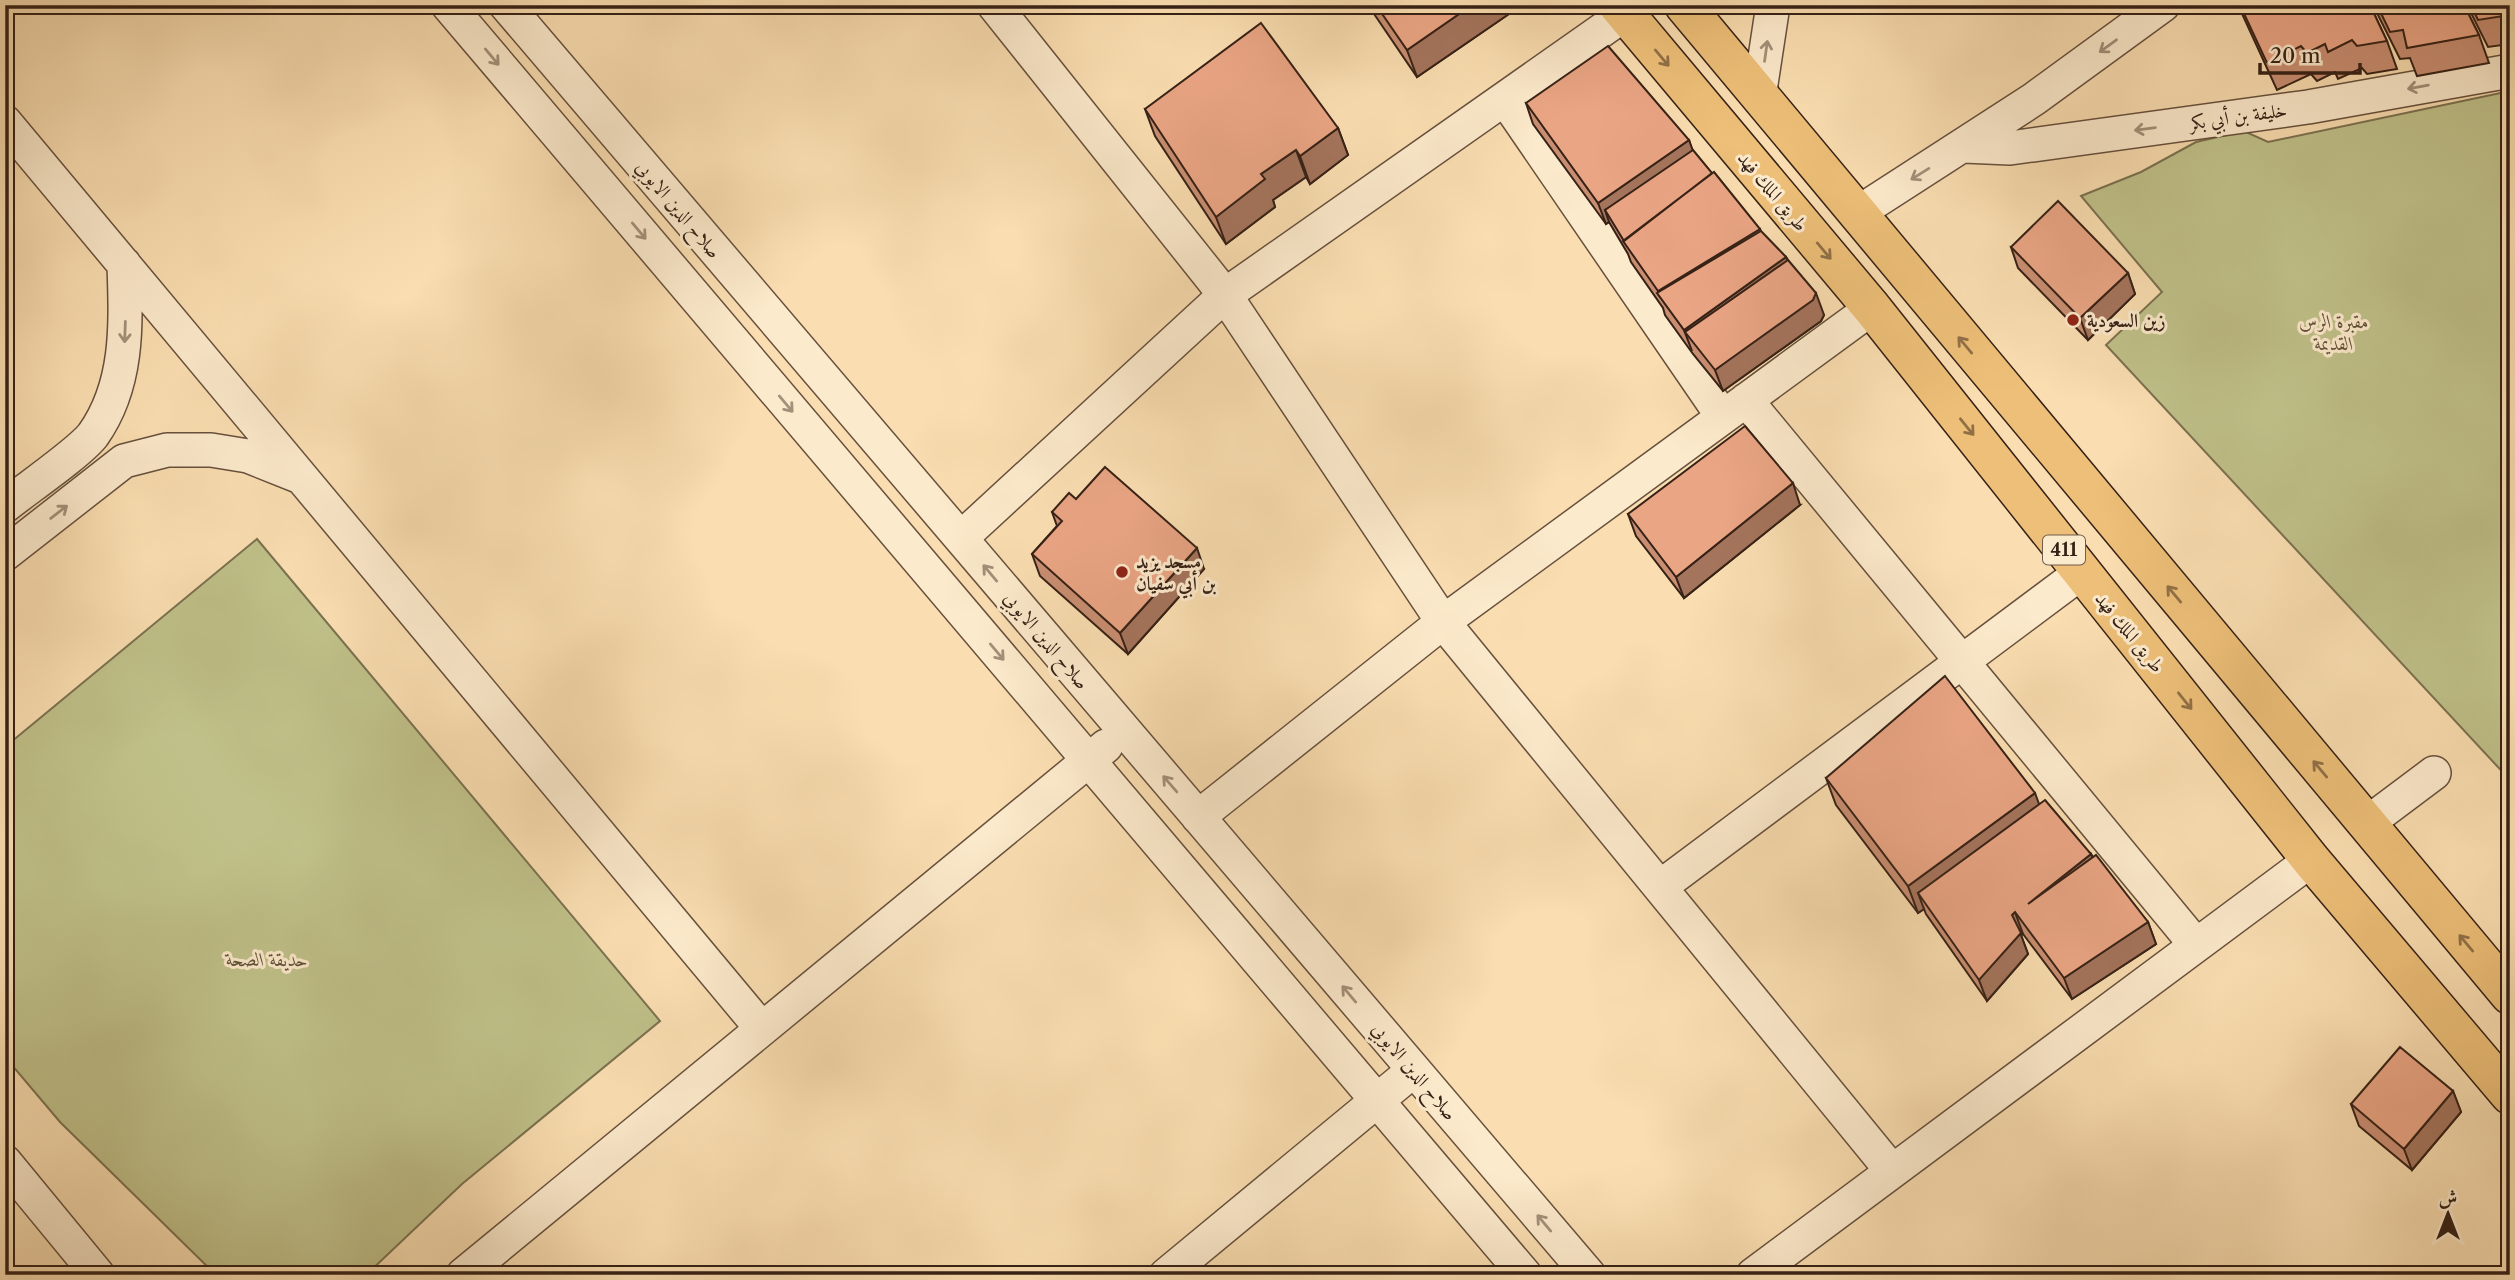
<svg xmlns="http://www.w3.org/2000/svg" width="2515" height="1280" font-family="'Libre Caslon Text',Amiri,serif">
<rect width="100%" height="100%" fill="#fadeb1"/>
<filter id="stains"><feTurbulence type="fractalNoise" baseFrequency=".00286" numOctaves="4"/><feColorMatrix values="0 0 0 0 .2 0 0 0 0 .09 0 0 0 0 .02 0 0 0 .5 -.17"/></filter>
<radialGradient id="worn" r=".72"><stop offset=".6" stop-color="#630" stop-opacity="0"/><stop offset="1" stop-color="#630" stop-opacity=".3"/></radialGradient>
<path fill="#c0c18a" stroke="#7b7150" stroke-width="2" d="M2510 91V780L2106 345 2162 292 2081 196 2141 172 2196 142 2244 131 2268 142Z
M257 539 660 1021 462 1184 366 1275H216L60 1122 5 1057V747Z"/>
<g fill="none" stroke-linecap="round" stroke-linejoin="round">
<defs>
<path id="minor" d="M448 5 1525 1275
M506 5 1589 1275
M994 5 1225 295 1443 622 1892 1171
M1759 97 1773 5
M1505 99 1723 417
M5 122 762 1029
M1964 146 2010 148 2308 107 2510 71
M1856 214 2034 99 2163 5
M1746 400 2196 945
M5 506C26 489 79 453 93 435 129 384 126 324 124 264
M961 538 1225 295 1625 14
M5 554 124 461 167 450H211L248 456 298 476
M1198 817 1443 622 1872 308
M2366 824 2434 773
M1660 887 2082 572
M5 1162 98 1275
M463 1275 1106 746
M1166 1275 1414 1070
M1753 1275 2311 860"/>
<path id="major" d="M1618 5 1872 308 2311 860 2510 1095
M1684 5 2510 995"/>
</defs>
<use href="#minor" stroke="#67503d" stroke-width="36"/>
<use href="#major" stroke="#362116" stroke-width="41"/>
<use href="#minor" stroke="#fceacc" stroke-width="33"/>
<use href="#major" stroke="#edbf78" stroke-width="38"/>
</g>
<path fill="#c98e72" stroke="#362116" stroke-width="2" d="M1368 5H1522L1417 77Z
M2238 5H2370L2387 41 2397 69 2367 74 2362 68 2338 79 2335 72 2317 81 2311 74 2277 90Z
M2373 5H2464L2479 35 2489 63 2417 76 2410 58 2400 59Z
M2467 5H2510V44L2488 47Z
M1526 103 1689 140 1692 150 1760 231 1786 257 1824 315 1821 321 1723 391 1693 354 1665 315 1663 308 1631 262 1628 254 1609 222 1606 224 1533 124Z
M1145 109 1338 128 1348 155 1310 184 1306 177 1273 200 1275 207 1226 244 1155 136Z
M2011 247 2128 273 2135 294 2088 340 2018 268Z
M1076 499 1204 569 1128 654 1040 576 1032 554 1057 526 1052 512Z
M1800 505 1684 598 1636 536 1628 514Z
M1826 778 2039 804 2091 854 2093 857 2148 922 2156 944 2072 999 2023 934 2021 935 2028 954 1987 1001 1926 914 1924 909 1918 913 1836 805Z
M2453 1091 2461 1112 2412 1170 2359 1126 2351 1104Z"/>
<path fill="#a4745c" stroke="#362116" stroke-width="2" d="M1472 5H1522L1417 77 1407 50Z
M1338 128 1348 155 1310 184 1300 156Z
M1689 140 1697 162 1605 210 1609 222 1606 224 1598 203Z
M1296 150 1306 177 1273 200 1275 207 1226 244 1216 217 1261 174Z
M1760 229 1767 250 1660 297 1658 291Z
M1786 257 1794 279 1685 332 1692 351 1684 330Z
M2128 273 2135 294 2088 340 2080 318Z
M1816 293 1824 315 1821 321 1723 391 1715 370Z
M1793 483 1800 505 1684 598 1676 577Z
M1197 548 1204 569 1128 654 1120 633Z
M2035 793 2045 820 1918 893 1924 909 1918 913 1908 886Z
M2091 854 2099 875 2028 904Z
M2015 912 2023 934 2021 935 2028 954 1987 1001 1979 980 2012 915Z
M2148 922 2156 944 2072 999 2064 978Z
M2453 1091 2461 1112 2412 1170 2404 1149Z"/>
<path fill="#eaa584" stroke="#362116" stroke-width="2" d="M1376 5H1472L1407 50Z
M2240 5H2370L2387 41 2357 46 2352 40 2328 52 2325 44 2307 53 2301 46 2267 63Z
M2377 5H2464L2479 35 2407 48 2403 30 2390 32Z
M2471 5H2510V15L2478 20Z
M1261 23 1338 128 1300 156 1296 150 1261 174 1265 179 1216 217 1145 109Z
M1608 46 1689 140 1598 203 1526 103Z
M1693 150 1712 173 1624 241 1605 210Z
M1714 172 1760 229 1658 291 1623 241Z
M2058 201 2128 273 2080 318 2011 247Z
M1761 231 1786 257 1684 330 1657 293Z
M1788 260 1816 293 1813 300 1715 370 1685 332Z
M1745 426 1793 483 1676 577 1628 514Z
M1105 467 1197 548 1120 633 1032 554 1062 521 1052 512 1069 493 1076 499Z
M1945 676 2035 793 1908 886 1826 778Z
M2045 800 2091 854 2028 904 2096 855 2148 922 2064 978 2015 912 2012 915 2021 933 1979 980 1918 893Z
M2400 1047 2453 1091 2404 1149 2351 1104Z"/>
<defs><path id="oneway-shaft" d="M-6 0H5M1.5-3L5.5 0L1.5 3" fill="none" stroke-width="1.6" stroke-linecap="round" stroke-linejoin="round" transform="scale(1.75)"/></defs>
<g stroke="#a3907a">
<use href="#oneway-shaft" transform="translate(2108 46) rotate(144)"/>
<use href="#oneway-shaft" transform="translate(1766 51) rotate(-82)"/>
<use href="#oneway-shaft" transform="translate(492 57) rotate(50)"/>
<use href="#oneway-shaft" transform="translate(2418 87) rotate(170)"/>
<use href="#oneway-shaft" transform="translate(2145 129) rotate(172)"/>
<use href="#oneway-shaft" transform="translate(1920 174) rotate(148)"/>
<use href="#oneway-shaft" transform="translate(639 231) rotate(50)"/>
<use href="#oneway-shaft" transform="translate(125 332) rotate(92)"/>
<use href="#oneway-shaft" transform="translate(786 404) rotate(50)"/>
<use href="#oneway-shaft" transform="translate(59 512) rotate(-38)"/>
<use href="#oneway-shaft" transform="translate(990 573) rotate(-130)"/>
<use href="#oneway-shaft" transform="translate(997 652) rotate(50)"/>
<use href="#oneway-shaft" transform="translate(1170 784) rotate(-131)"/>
<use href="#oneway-shaft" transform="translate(1349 994) rotate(-130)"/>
<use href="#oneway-shaft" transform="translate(1544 1223) rotate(-130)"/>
</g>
<g stroke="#927047">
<use href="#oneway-shaft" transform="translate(1662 58) rotate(50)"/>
<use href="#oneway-shaft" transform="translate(1824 251) rotate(50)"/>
<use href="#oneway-shaft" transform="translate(1965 345) rotate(-130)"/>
<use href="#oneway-shaft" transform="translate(1967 427) rotate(51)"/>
<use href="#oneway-shaft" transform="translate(2174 594) rotate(-130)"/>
<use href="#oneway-shaft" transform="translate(2185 701) rotate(51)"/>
<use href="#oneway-shaft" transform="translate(2320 769) rotate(-130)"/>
<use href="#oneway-shaft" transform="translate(2466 943) rotate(-130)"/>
</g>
<g fill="#8f2418" stroke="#fceacc" stroke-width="2.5">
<circle cx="2073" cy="320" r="7"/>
<circle cx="1122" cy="572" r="7"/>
</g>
<g text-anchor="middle" stroke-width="6" stroke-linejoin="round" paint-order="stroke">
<rect fill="#fceacc" stroke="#715d4d" stroke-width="2" x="2043" y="535.5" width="42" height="29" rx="5"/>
<g font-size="18" font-weight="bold" fill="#362116">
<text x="2064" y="556">411</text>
</g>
<g font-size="19" fill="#362116" stroke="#fceacc">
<text transform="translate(2238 116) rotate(-8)" y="7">خليفة بن أبي بكر</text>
<text transform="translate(1773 191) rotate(50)" y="7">طريق الملك فهد</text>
<text transform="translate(679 209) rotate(50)" y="7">صلاح الدين الايوبي</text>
<text transform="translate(2130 632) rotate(51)" y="7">طريق الملك فهد</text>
<text transform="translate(1047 640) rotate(50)" y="7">صلاح الدين الايوبي</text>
<text transform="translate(1415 1071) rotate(50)" y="7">صلاح الدين الايوبي</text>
</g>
<g font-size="19" font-weight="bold" fill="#362116" stroke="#fceacc" text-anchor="start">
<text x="2087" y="327">زين السعودية</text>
<text x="1136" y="568">مسجد يزيد<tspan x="1136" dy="22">بن أبي سفيان</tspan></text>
</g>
<g font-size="19" font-style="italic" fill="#5f5139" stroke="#fceacc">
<text x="2334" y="328">مقبرة الرس<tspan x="2334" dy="22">القديمة</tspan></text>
<text x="267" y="966">حديقة الصحة</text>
</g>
</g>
<rect width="2515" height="1280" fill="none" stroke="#fadeb1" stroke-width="28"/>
<rect x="7" y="7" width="2501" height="1266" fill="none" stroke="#362116" stroke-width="3.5"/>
<rect x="14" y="14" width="2487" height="1252" fill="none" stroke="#362116" stroke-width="2"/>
<g transform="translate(2448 1214)" stroke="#fceacc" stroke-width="5" paint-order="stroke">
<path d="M0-5L12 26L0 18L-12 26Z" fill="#362116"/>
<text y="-10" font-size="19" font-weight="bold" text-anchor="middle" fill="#362116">ش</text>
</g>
<path d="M2260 63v10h100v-10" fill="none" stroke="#362116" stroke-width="3.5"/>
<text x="2270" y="63" font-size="21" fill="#362116" stroke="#fceacc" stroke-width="5" paint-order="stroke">20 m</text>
<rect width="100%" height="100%" filter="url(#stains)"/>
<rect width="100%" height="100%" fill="url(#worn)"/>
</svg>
